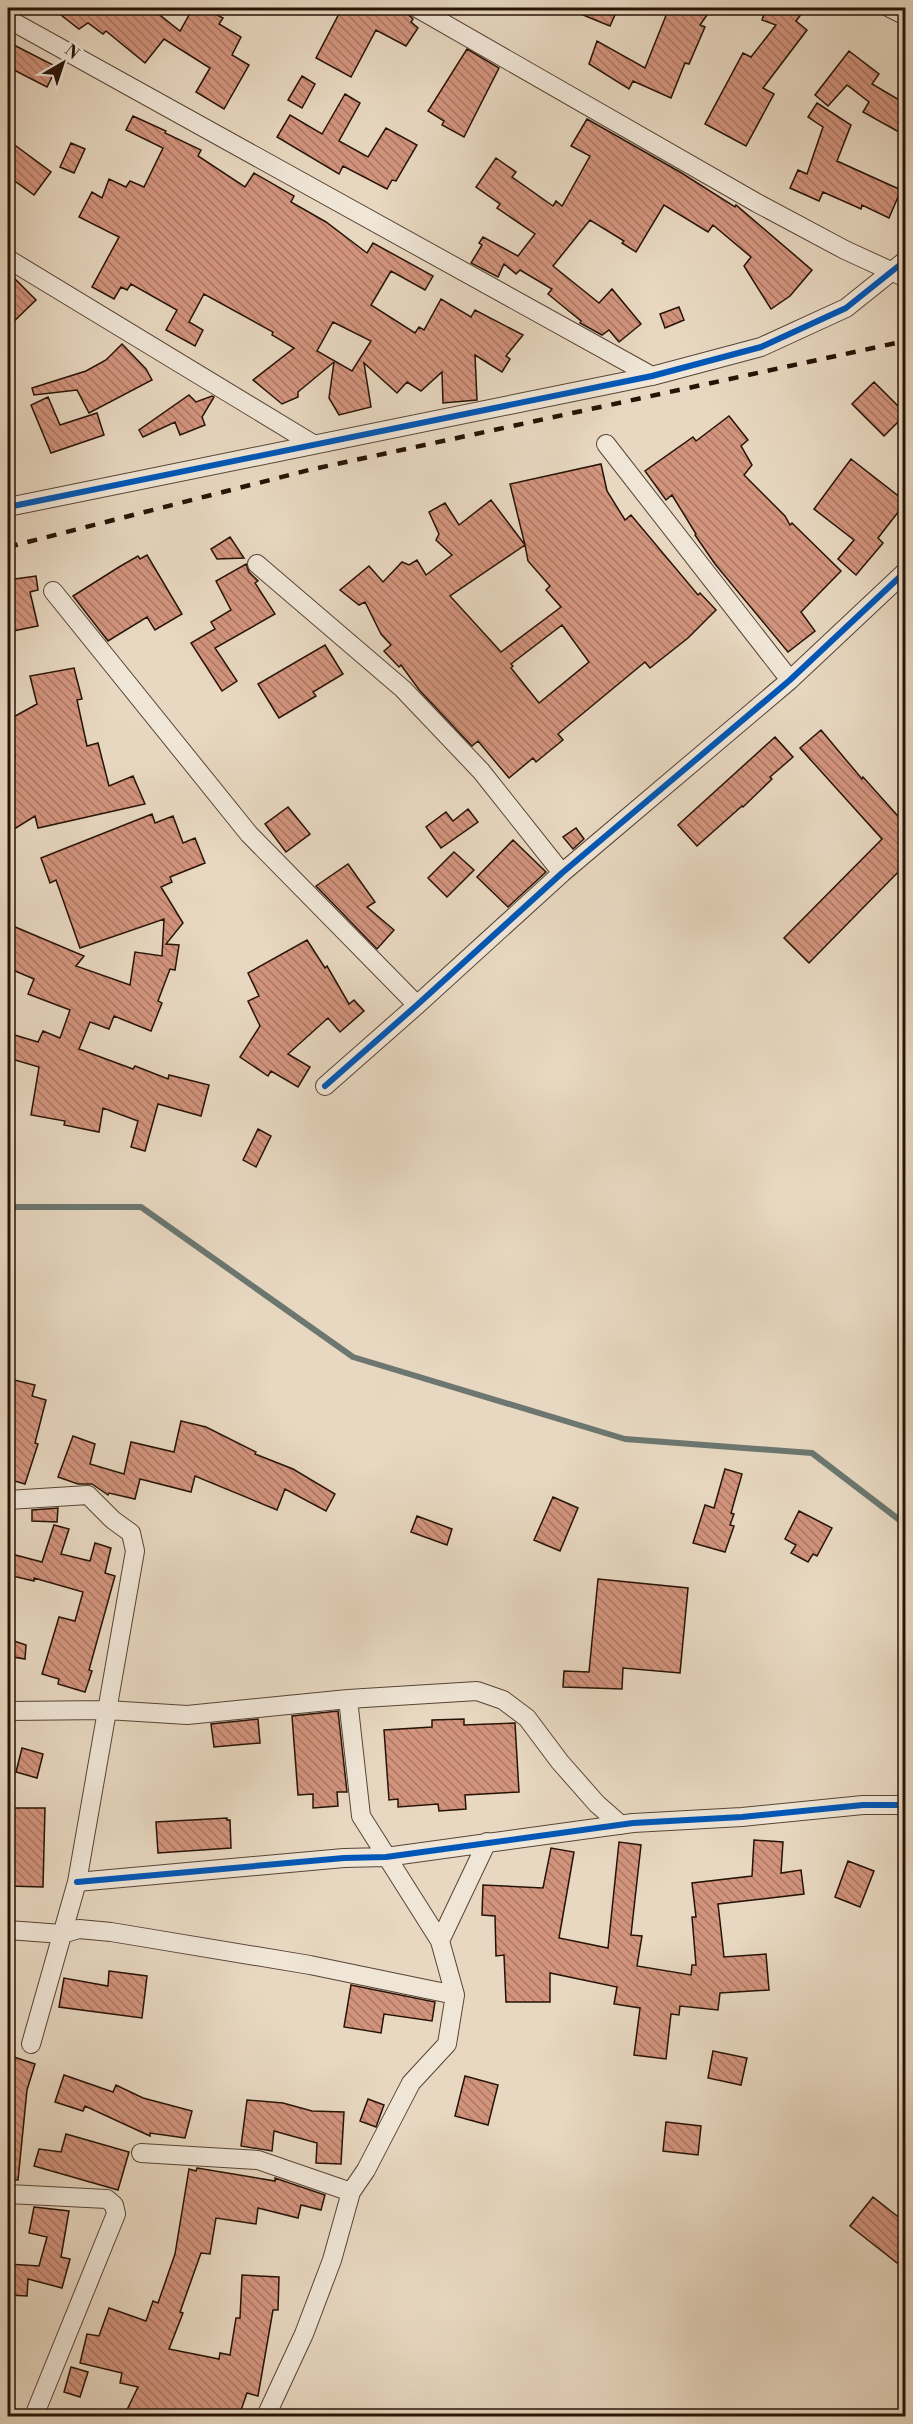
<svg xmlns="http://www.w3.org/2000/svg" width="913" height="2424" font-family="'Libre Bodoni',serif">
<defs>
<pattern id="building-back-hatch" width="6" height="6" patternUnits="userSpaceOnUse" patternTransform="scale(1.5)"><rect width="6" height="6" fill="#d3947e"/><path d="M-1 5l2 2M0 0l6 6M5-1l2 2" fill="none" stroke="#ab7865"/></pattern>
</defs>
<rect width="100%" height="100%" fill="#e8d8c1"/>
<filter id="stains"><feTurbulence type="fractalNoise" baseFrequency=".00333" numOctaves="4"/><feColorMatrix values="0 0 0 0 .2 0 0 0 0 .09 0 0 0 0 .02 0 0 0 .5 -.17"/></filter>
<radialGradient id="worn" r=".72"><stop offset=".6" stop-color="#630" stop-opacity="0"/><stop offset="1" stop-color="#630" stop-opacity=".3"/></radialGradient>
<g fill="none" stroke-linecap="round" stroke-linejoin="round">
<path stroke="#6b7770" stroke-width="6" d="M8 1207H141L353 1357 625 1439 812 1453 906 1525"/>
</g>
<path fill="url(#building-back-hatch)" stroke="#271306" stroke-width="1.5" fill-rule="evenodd" d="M52 8H151L180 31 193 8H204L223 18 219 24 241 37 232 55 249 65 224 109 196 92 210 68 164 39 145 63 106 31 103 34 88 23 79 29Z
M342 8H406L408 14 413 19 411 22 418 28 406 46 376 30 351 77 316 58Z
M566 8H618L610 26Z
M669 8H712L700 25 705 27 689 64 685 63 671 98 633 81 629 89 589 64 597 41 645 68Z
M766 8H806L796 21 807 30 763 88 774 94 746 146 705 124 743 53 751 57 776 25 762 20Z
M8 42 57 67 47 87 8 67Z
M467 49 499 68 464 137 442 125 444 121 428 111Z
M849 51 879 74 872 84 906 104V136L863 112 869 102 847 85 828 106 815 95Z
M302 76 315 84 302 108 288 100Z
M345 94 360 103 339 141 368 157 386 128 417 145 396 181 392 180 387 189 343 166 339 174 277 137 290 115 322 134Z
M817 103 851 125 837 161 901 190 889 218 862 205 861 209 823 192 819 201 790 188 798 170 807 174 823 127 808 117Z
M133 116 166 131 165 133 201 150 198 156 245 187 254 173 294 196 291 202 326 222 367 253 373 243 433 276 425 290 391 271 371 305 415 333 419 327 424 330 441 299 471 317 475 310 523 335 506 356 510 359 502 372 475 355 477 400 443 403 442 372 421 391 407 382 397 393 364 363 371 407 339 415 329 398 334 362 298 392V397L282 404 253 380 294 348 272 335 273 332 204 294 189 322 203 330 195 346 166 330 177 310 131 284 127 290 121 287 114 299 92 287 119 237 79 217 92 192 102 198 109 179 126 187 130 181 144 187 163 148 126 130ZM333 322 371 341 352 371 317 351Z
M587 119 680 172 735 207 736 205 812 270 790 296 771 309 744 266 751 257 713 225 708 232 664 205 636 252 622 243 624 241 590 220 553 266 599 303 612 289 641 324 619 342 609 330 602 335 580 323 581 321 548 294 552 289 520 270 516 274 504 264 498 277 471 263 482 245 479 243 483 237 518 256 535 234 497 208 500 204 476 187 496 158 516 172 512 177 553 206 556 201 562 206 590 156 571 146Z
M8 140 51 172 34 195 8 176Z
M71 143 85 149 74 173 60 167Z
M8 272 36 300 8 327Z
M679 307 684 320 665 328 660 314Z
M122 344 146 369 152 380 89 413 77 390 34 395 32 388 86 371 106 360Z
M874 382 906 414 884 436 852 404Z
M189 395 196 402 212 396 214 397 202 417 205 425 180 435 175 422 143 437 139 430Z
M48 397 60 425 97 413 104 435 51 453 31 405Z
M729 416 748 440 741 446 752 465 744 475 785 516 790 525 792 523 841 571 801 612 815 631 788 652 715 564 695 535 696 534 672 495 666 500 645 471 693 437 696 441Z
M851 459 906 502 878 538 883 543 856 575 838 559 854 540 814 509Z
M601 464 607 491 625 520 631 515 698 595 700 593 716 610 688 638 650 668 645 662 558 734 563 740 536 762 533 758 509 778 478 741 472 746 420 691 401 665 399 667 384 651 391 645 381 634 365 602 359 605 340 590 369 566 383 582 402 562 409 565 417 560 426 575 452 555 436 540 439 534 429 512 445 503 459 525 491 500 525 545 510 484ZM525 545 528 561 550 586 546 590 561 607 501 652 450 596ZM562 625 589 662 539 703 511 668 513 666 511 664Z
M230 537 244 558 217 559 211 549Z
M147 555 182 614 155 630 147 617 108 641 73 596 119 567 138 556 140 559Z
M246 564 249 572 258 581 255 583 275 614 215 648 237 681 222 691 191 643 215 629 211 622 231 610 216 581Z
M36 576 38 590 30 592 38 626 8 632V580Z
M325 645 343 674 313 692 316 696 279 718 258 684Z
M74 668 82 699 77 700 87 746 98 743 109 786 133 776 145 804 38 828 35 816 8 833V759L15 757 8 743V720L37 704 30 676Z
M821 730 862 779 863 777 906 825V864L809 963 784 938 882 839 800 748Z
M775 737 793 757 770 777 772 779 743 807 742 806 697 846 678 825Z
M288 807 310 834 286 852 265 824Z
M468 809 478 822 441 848 426 827 446 812 453 821Z
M152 814 155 823 173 816 183 843 195 838 205 863 170 877 172 882 161 887 183 923 166 944 179 945 175 970 170 969 158 1001 162 1003 151 1031 114 1016 109 1029 90 1022 79 1049 133 1069 135 1066 168 1079 169 1075 209 1085 201 1116 158 1104 145 1151 131 1147 138 1121 103 1108 99 1132 64 1125 65 1121 31 1115 39 1067 8 1058V1033L38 1042 43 1031 60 1038 70 1010 28 994 34 979 8 968V924L84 956 76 966 130 985 135 952 162 956 164 919 80 948 56 880 50 883 41 858Z
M576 828 584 839 573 849 563 837Z
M513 840 546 872 508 907 477 877Z
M454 852 474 870 447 897 428 878Z
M348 864 375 902 367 907 394 930 377 949 316 886Z
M307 940 325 968 327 966 349 1004 354 1000 364 1011 340 1032 328 1018 288 1054 310 1067 298 1087 271 1071 268 1076 240 1057 260 1026 248 1001 259 996 248 973Z
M258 1129 271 1136 256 1167 243 1160Z
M10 1379 35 1385 32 1396 46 1400 35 1443 38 1444 25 1484 8 1479V1387Z
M181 1421 206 1427 256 1452 255 1454 293 1469 335 1494 326 1511 285 1489 277 1510 195 1476 191 1492 140 1479 135 1499 109 1493 108 1495 92 1484H78L58 1477 73 1436 95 1444 90 1464 124 1474 131 1442 174 1452Z
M725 1469 742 1474 731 1513 734 1514 730 1525 734 1526 725 1552 693 1543 705 1505 714 1508Z
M553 1497 578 1508 560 1551 534 1540Z
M58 1508 57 1522 32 1521V1510Z
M799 1511 832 1528 817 1556 813 1554 808 1562 791 1553 796 1545 785 1539Z
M417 1516 452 1529 447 1545 411 1532Z
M54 1525 69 1529 61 1554 90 1561 95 1543 111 1548 105 1573 115 1576 89 1670 92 1671 85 1692 58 1684 59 1679 42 1674 59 1617 75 1621 83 1592 34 1578V1581L8 1575V1553L42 1562Z
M598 1579 688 1588 680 1673 623 1668 622 1689 563 1687 564 1671 589 1672Z
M8 1639 26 1645 25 1659 8 1656Z
M338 1711 347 1792H337L338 1806 313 1808V1794L298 1795 292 1716Z
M258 1719 260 1743 214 1747 211 1724Z
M464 1719V1725L515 1723 519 1792 465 1795 466 1809 439 1811 438 1804 398 1807V1799L389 1800 384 1730 432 1727V1720Z
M22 1748 43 1754 37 1778 16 1772Z
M8 1808H45L43 1887 8 1886Z
M227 1818V1820H230L231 1848 158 1853 156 1822Z
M754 1840 783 1842 781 1873 801 1870 804 1894 718 1904 724 1957 766 1954 769 1990 720 1993 718 2010 680 2006 679 2015 671 2014 666 2059 634 2055 640 2008 614 2004 617 1987 550 1973V2002H506L504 1955 496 1956 495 1916 482 1915 483 1885 543 1888 551 1848 574 1852 559 1938 608 1948 619 1842 641 1845 631 1935 642 1936 637 1966 691 1975 692 1965H696L692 1917H696L692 1883 752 1876Z
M848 1861 874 1871 860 1907 835 1897Z
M109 1971 147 1976 142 2018 59 2007 64 1978 108 1986Z
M351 1985 435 2002 432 2021 384 2014 381 2033 344 2027Z
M713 2051 747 2058 741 2085 708 2078Z
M8 2055 35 2064 27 2090 18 2180 8 2179Z
M64 2075 113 2092 116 2085 143 2098 192 2111 185 2138 150 2133V2136L85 2106 83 2111 55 2102Z
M465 2076 498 2085 488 2125 455 2116Z
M368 2099 384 2105 376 2127 360 2121Z
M247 2100 283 2103 312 2111 344 2112 341 2164 316 2163 317 2143 274 2131 272 2151 241 2146Z
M666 2122 701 2126 698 2155 663 2151Z
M66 2134 129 2152 118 2190 34 2166 39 2149 61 2152Z
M197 2168 275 2181V2178L325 2195 321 2210 301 2205 298 2218 258 2208 256 2224 216 2218 210 2254 201 2253 180 2312 183 2313 169 2349 219 2359 220 2353 230 2355 236 2318H240L242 2275 279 2277 278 2310H273L258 2396 247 2393 239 2416H124L138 2387 120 2383 122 2373 80 2363 87 2334 99 2336 109 2308 146 2321 153 2301 158 2303 175 2254 189 2169 196 2171Z
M873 2197 906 2223V2270L850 2226Z
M34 2207 69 2211 61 2257 70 2259 62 2288 28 2279 27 2296 8 2295V2264L39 2266 47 2237 29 2233Z
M71 2367 88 2372 80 2397 64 2392Z"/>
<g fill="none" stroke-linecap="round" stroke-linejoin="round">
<defs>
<path id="street" d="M417 8 757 203 845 250 906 278
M890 8 906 16
M8 19 652 376
M8 259 313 444
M606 444 790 680
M8 507 652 376 761 347 846 308 906 260
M257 564 403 689 481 771 562 873
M53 591 249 834 417 1005
M325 1086 417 1005 562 873 790 680 906 571
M8 1500 88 1495 113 1520 131 1533 135 1551 77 1882 31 2044
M348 1699 361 1816 440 1941 455 1995 447 2044 411 2083 366 2170 351 2192
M8 1711 107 1710 187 1715 348 1699 477 1691 503 1700 527 1718 560 1762 597 1804 621 1825
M77 1882 344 1858 386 1857 633 1823 742 1817 863 1805H906
M8 1930 62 1934 79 1929 111 1932 310 1965 455 1995
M440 1941 487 1842
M141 2153 258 2160 351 2192 332 2260 304 2334 266 2416
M8 2194 107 2199 114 2205 116 2214 34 2416"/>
</defs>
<use href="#street" stroke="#574435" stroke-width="20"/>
<use href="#street" stroke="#f0e6d7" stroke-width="18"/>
<path stroke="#271306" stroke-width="4.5" stroke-dasharray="10 10" stroke-linecap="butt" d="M8 547 309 470 896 343 906 331"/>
<defs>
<path id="cycleway" d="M8 507 652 376 761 347 846 308 906 260
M325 1086 417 1005 562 873 790 680 906 571
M77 1882 344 1858 386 1857 633 1823 742 1817 863 1805H906"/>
</defs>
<use href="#cycleway" stroke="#f0e6d7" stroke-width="10"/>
<use href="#cycleway" stroke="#0057b8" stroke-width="6"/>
</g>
<rect width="913" height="2424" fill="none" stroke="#e8d8c1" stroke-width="30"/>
<rect x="9" y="9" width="895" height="2406" fill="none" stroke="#271306" stroke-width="3"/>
<rect x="15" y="15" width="883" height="2394" fill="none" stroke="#271306" stroke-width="1.5"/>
<g transform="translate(63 63) rotate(39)" stroke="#f0e6d7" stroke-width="4.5" paint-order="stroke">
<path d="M0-4.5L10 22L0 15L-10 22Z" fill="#271306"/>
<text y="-9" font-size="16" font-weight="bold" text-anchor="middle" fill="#271306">N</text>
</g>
<rect width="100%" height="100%" filter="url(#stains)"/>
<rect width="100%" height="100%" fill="url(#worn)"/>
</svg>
